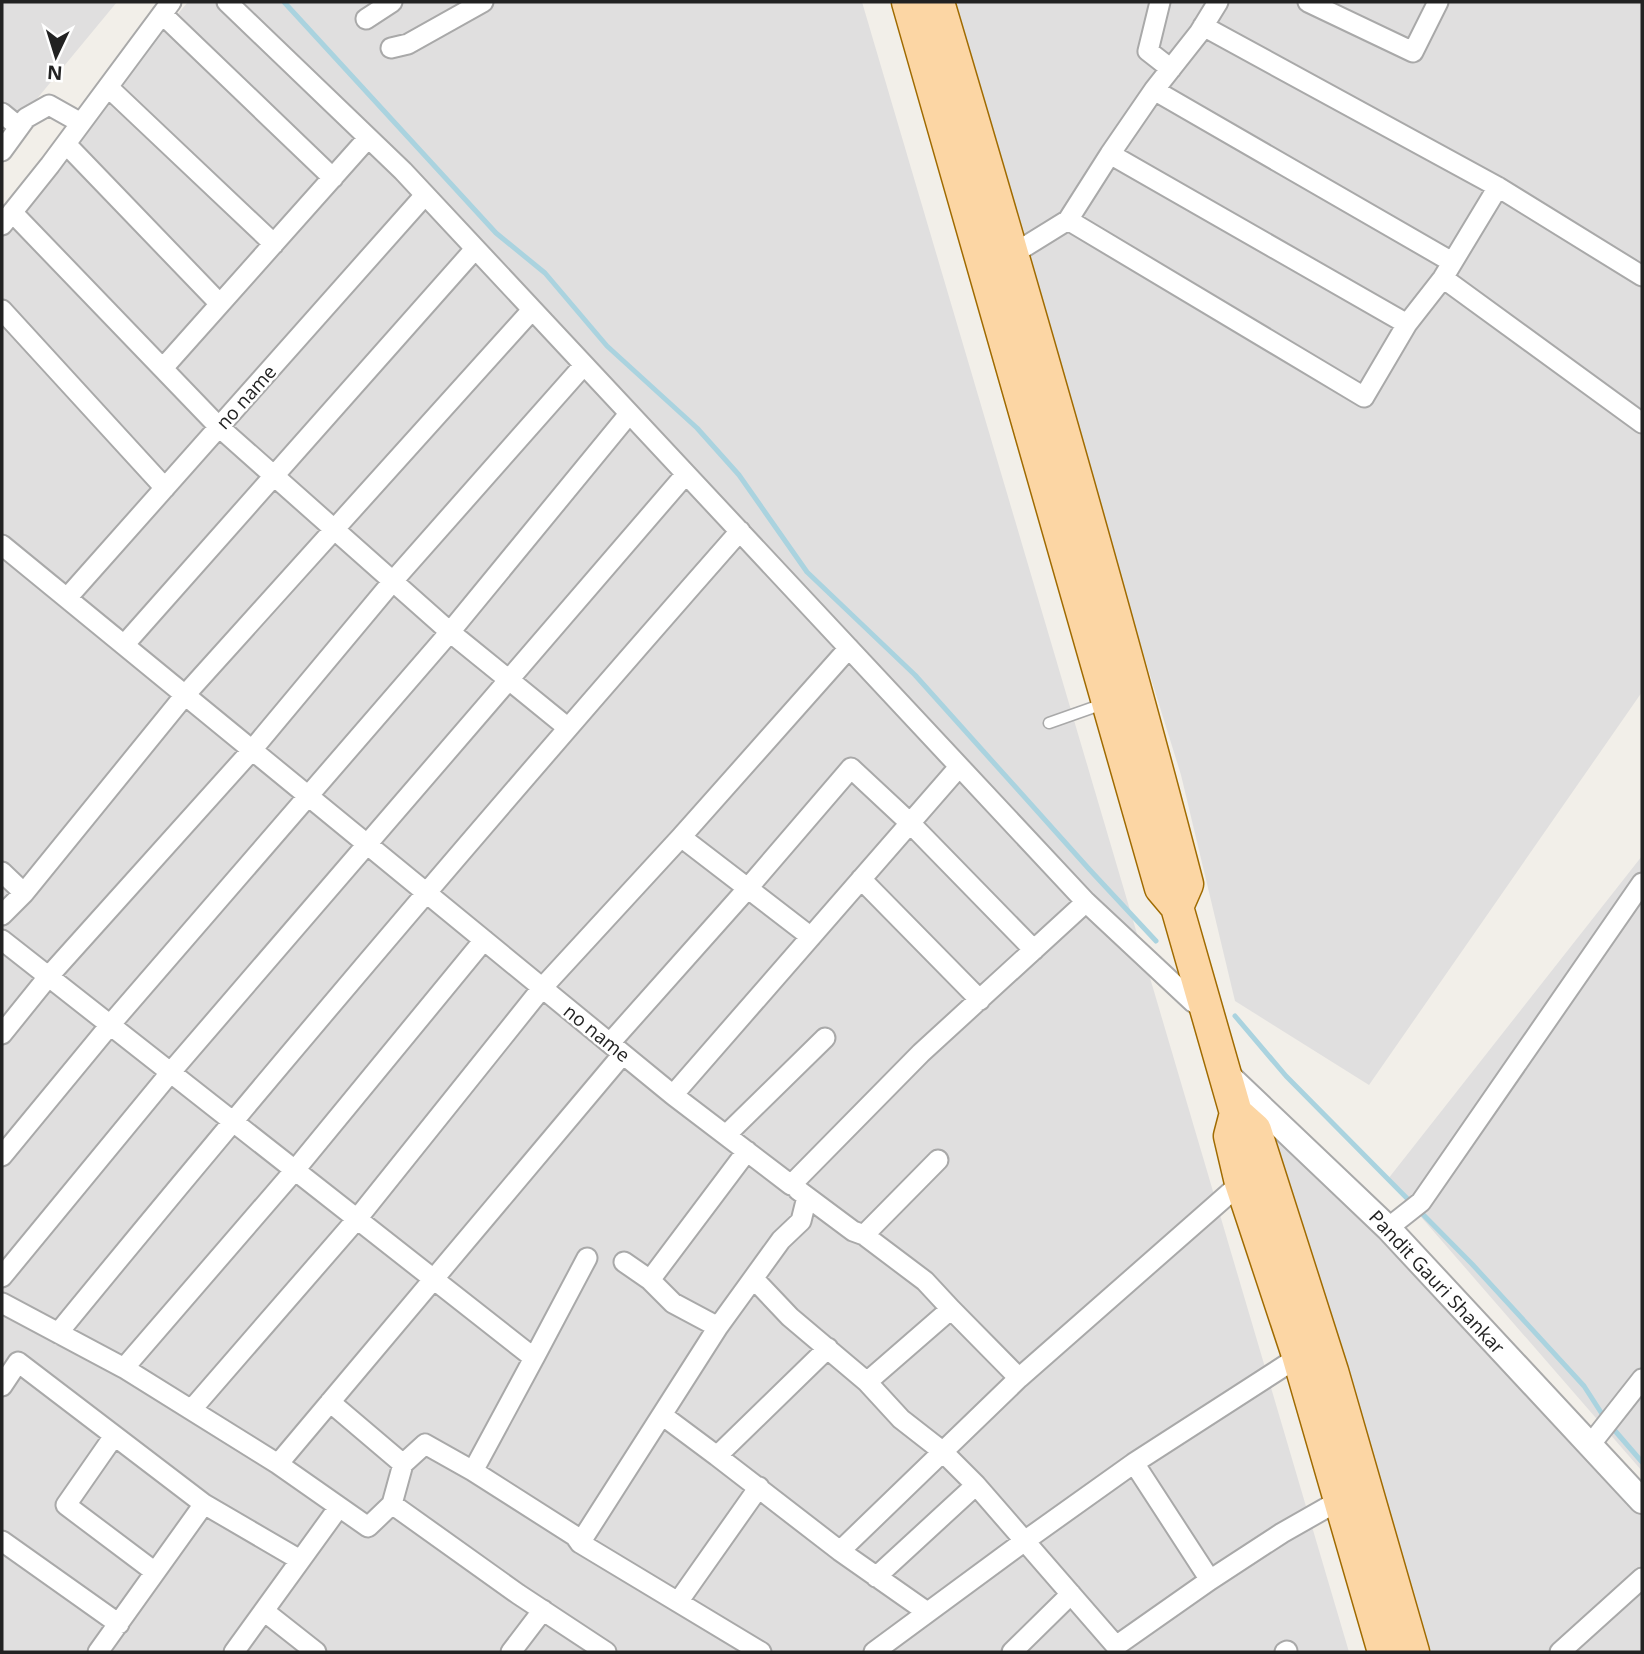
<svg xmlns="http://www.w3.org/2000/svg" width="1644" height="1654" font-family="'Open Sans',sans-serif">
<rect width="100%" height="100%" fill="#f2efe9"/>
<path fill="#e0dfdf" d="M2 2H117L2 141Z
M188 2H862L1349 1652H2V219Z
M941 2H1642V692L1369 1085 1235 1001 1181 775Z
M1642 856V1471L1388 1179Z
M1224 1050 1642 1503V1652H1402Z"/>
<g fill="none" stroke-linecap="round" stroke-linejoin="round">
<path stroke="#aad3df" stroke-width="5" d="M284 2 496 233 545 273 607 346 697 428 739 475 807 572 915 675 1089 869 1156 941
M1235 1016 1286 1076 1472 1264 1584 1386 1604 1417
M1610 1425 1642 1462"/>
<defs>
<path id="service" d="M1049 723 1103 704"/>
<path id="minor" d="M227 2 403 171 1086 902 1193 1002 1205 1009
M1160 2 1148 51 1171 69
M1308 2 1413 52 1438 2
M162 14 333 178
M366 19 392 2
M1203 26 1498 187 1642 276
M391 48 408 44 483 2
M108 87 274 244
M1154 90 1452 262
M2 113 19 127
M66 144 220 304
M2 151 26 118 49 105 81 123
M1110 154 1154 90 1199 33 1218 2
M12 212 219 427 450 632 567 727
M1068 220 1110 154 1407 324
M2 225 50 165 171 2
M1004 257 1013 254 1068 220 1364 397 1407 324 1443 278 1498 187
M1443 278 1642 423
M2 310 165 488
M163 368 368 138
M2 545 673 1095 959 767
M67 598 425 195
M124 645 475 249
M681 837 811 937
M2 872 24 893 185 695 532 310
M861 879 980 1000
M2 915 24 893
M2 940 534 1358 587 1258
M2 1034 48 977 252 750 393 581 584 365
M610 1043 748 888 851 768 910 823 1034 950
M673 1095 791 1185 921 1053 1086 902
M726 1135 825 1038
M2 1156 110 1025 450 632 629 414
M798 1190 853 1231 864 1235 925 1281 951 1309 867 1382
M1388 1228 1421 1202 1642 883
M864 1235 938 1160
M624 1262 650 1280 673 1303 718 1327
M2 1277 170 1073 686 474
M754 1279 790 1317 867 1382 901 1419 942 1451 976 1485 1116 1646 1210 1580 1282 1533 1347 1496
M650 1280 747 1151
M2 1303 124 1368 295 1170 484 940
M951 1309 1019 1378
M58 1333C280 1062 508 795 740 531
M124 1368 278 1464 623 1054
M2 1386 18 1362 204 1504
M330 1402 403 1464
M192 1409 357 1219 542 988 681 837 849 648
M662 1415 717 1456 828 1348
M114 1436 66 1505 155 1572
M1590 1445 1642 1379
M717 1456 840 1551 927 1612
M1134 1463 1210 1580
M278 1464 368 1527 392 1504 518 1594 606 1652
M473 1471 575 1536 580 1543 718 1327 781 1240 801 1221 807 1197
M392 1504 403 1464 425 1444 473 1471 534 1358
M2 1541 119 1624
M580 1543 761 1652
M840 1551 1019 1378 1241 1183
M876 1577 976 1485
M678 1602 759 1487
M264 1611 316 1652
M98 1652 204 1504 300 1560
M234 1652 339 1507
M511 1652 543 1610
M874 1652 1026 1540 1134 1463 1306 1352
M1012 1652 1071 1594
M1285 1652 1287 1651
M1560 1652 1642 1578"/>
<path id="tertiary" d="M1224 1072 1388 1228 1642 1501"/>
<path id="primary" d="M908 2 1161 888 1177 907 1236 1113 1230 1136 1241 1183 1298 1355 1384 1652
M938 2C1025 295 1110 588 1187 884L1177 907
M1236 1113 1255 1130 1332 1371 1413 1652"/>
</defs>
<use href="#service" stroke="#a9a9a9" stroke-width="13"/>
<use href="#minor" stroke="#a9a9a9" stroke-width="23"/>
<use href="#tertiary" stroke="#a9a9a9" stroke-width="28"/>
<use href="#primary" stroke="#a06b00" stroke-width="35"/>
<use href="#service" stroke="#fff" stroke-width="10"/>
<use href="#minor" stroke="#fff" stroke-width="19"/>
<use href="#tertiary" stroke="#fff" stroke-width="24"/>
<use href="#primary" stroke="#fcd6a4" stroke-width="32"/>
</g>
<g text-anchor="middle" stroke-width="5" stroke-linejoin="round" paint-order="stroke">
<g font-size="19" fill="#222" stroke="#fff">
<text transform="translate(246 397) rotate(-48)" y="7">no name</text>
<text transform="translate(597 1033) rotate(39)" y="7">no name</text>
<text transform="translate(1437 1282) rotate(47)" y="7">Pandit Gauri Shankar</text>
</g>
</g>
<rect width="1644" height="1654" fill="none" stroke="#222222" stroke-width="7"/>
<g transform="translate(56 56) rotate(184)" stroke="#ffffff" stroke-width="5" paint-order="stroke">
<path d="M0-5L12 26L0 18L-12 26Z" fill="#222222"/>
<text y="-10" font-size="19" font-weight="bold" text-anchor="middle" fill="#222222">N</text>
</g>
</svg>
